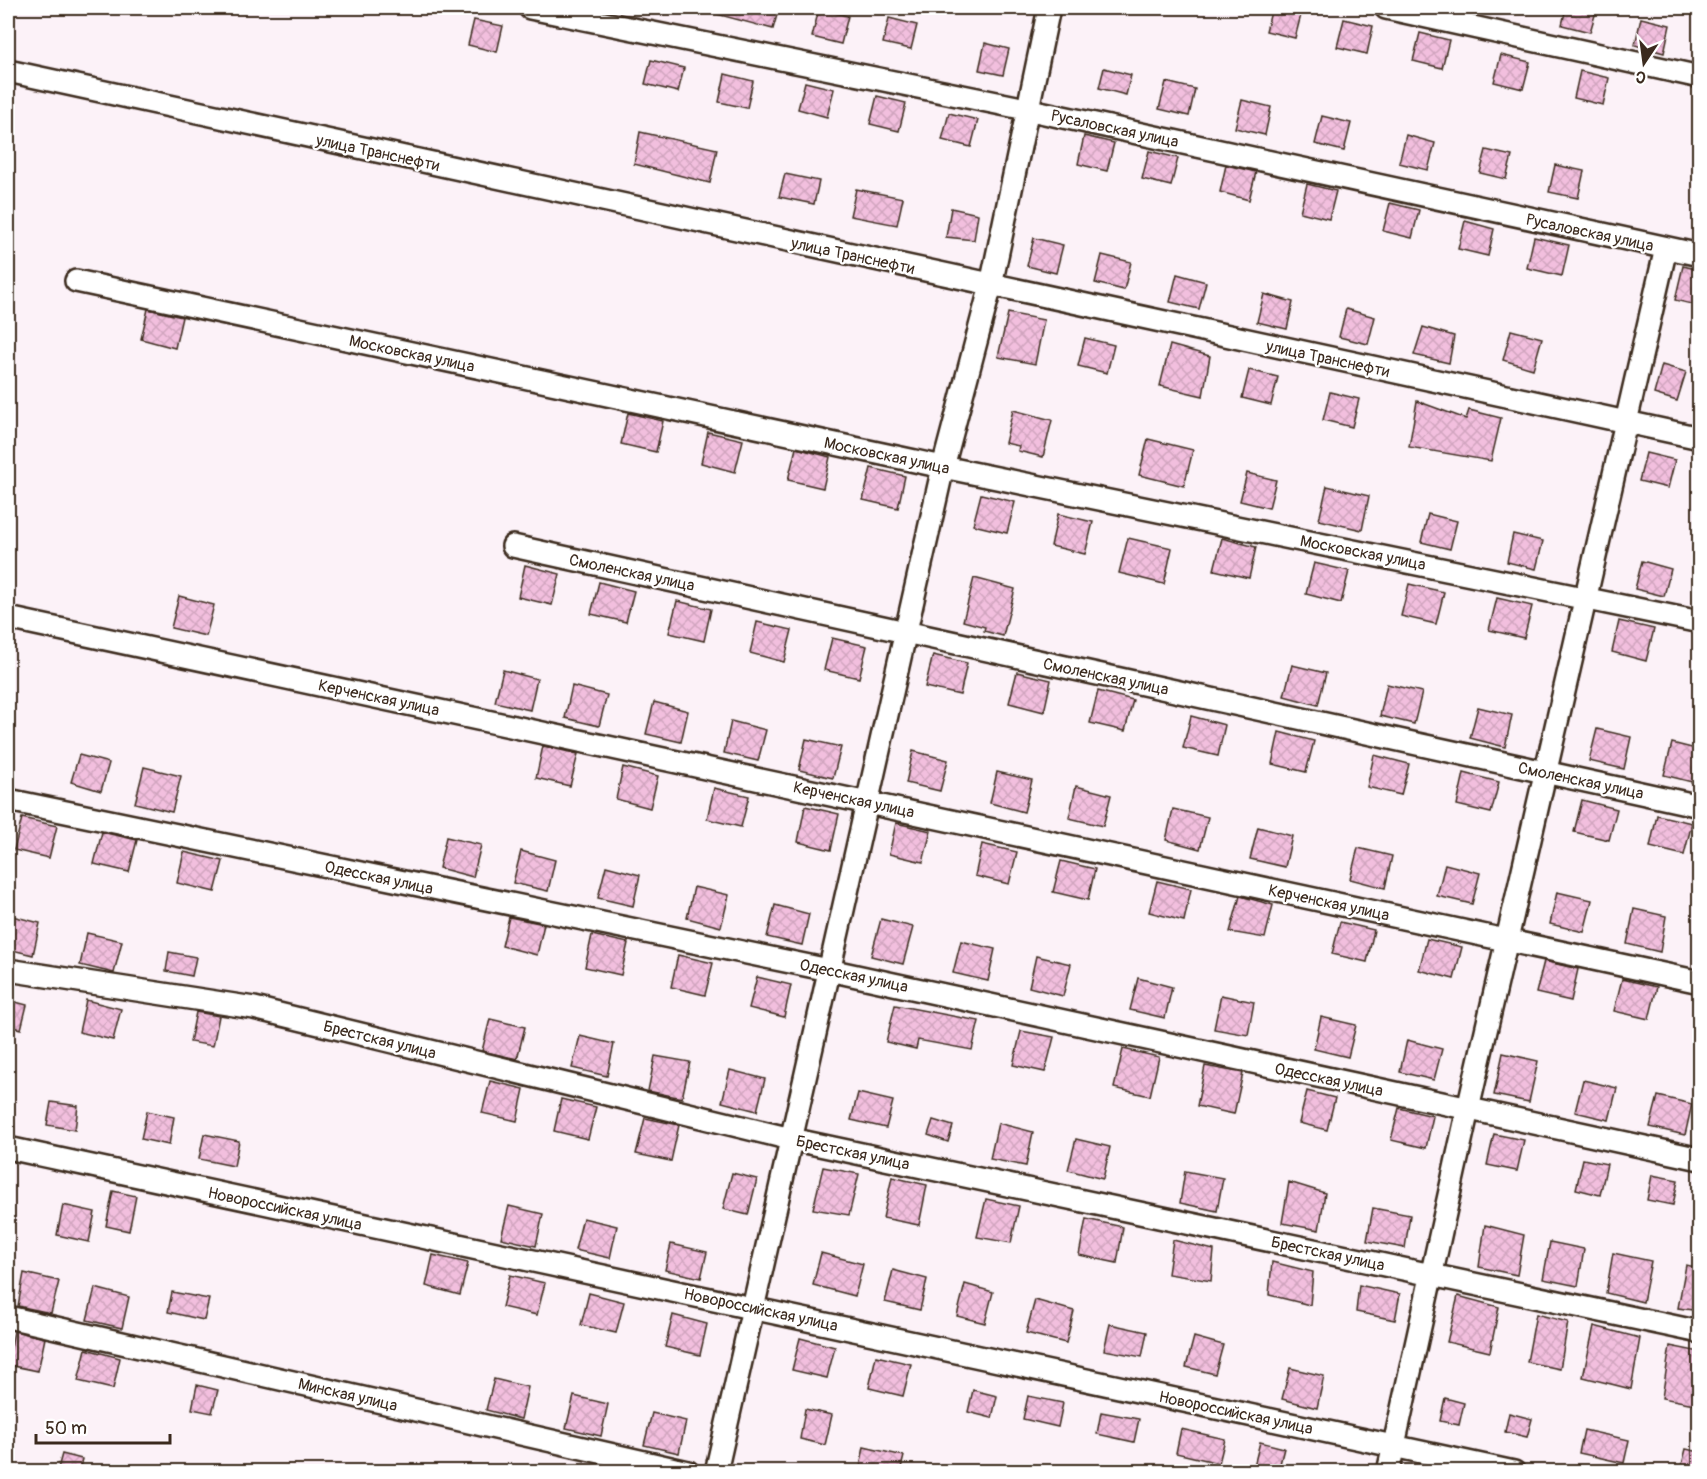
<svg xmlns="http://www.w3.org/2000/svg" width="1707" height="1479" font-family="Pangolin,sans-serif">
<defs>
<pattern id="building-cross-hatch" width="8" height="8" patternUnits="userSpaceOnUse" patternTransform="scale(1.5)"><rect width="8" height="8" fill="#f2bfde"/><path d="M0 0l8 8M0 8l8-8" fill="none" stroke="#d0a4be"/></pattern>
</defs>
<rect width="100%" height="100%" fill="#fcf2f8"/>
<filter id="ink" filterUnits="userSpaceOnUse"><feTurbulence type="fractalNoise" baseFrequency=".0167" numOctaves="2"/><feDisplacementMap in="SourceGraphic" scale="12" xChannelSelector="R" yChannelSelector="G"/><feConvolveMatrix kernelMatrix="1 2 1 2 8 2 1 2 1" color-interpolation-filters="sRGB"/></filter>
<g filter="url(#ink)">
<path fill="url(#building-cross-hatch)" stroke="#3b2a1e" stroke-width="1.5" d="M709 8H779L773 29 709 12Z
M1272 8 1302 11 1295 38 1266 31Z
M1566 8H1597L1590 32 1562 25Z
M819 9 848 16 841 44 812 37Z
M889 18 917 25 911 49 883 43Z
M1641 18 1670 25 1664 53 1635 45Z
M1344 19 1373 26 1367 54 1337 47Z
M474 20 503 26 497 52 468 45Z
M1420 33 1449 40 1442 68 1413 61Z
M985 43 1009 49 1003 75 979 70Z
M1501 55 1530 62 1523 89 1494 82Z
M651 60 684 68 678 92 645 84Z
M1104 68 1131 75 1126 95 1099 88Z
M1580 71 1609 78 1603 105 1574 98Z
M725 74 753 81 747 108 719 102Z
M805 82 834 89 827 117 798 109Z
M1166 82 1195 89 1189 116 1159 109Z
M877 96 906 103 899 131 870 124Z
M1242 100 1271 107 1265 135 1235 128Z
M949 113 978 120 971 147 942 140Z
M1322 116 1351 123 1344 151 1315 144Z
M640 132 717 149 710 183 634 164Z
M1406 135 1435 143 1428 170 1399 163Z
M1084 136 1114 143 1107 171 1078 164Z
M1486 150 1512 156 1506 179 1480 173Z
M1149 151 1178 158 1171 186 1142 179Z
M1226 165 1256 172 1249 200 1220 192Z
M1555 165 1584 171 1578 198 1549 192Z
M785 174 819 181 814 204 779 197Z
M1307 184 1336 191 1329 219 1300 212Z
M856 189 903 198 897 225 850 216Z
M1390 203 1419 210 1412 238 1383 231Z
M951 208 978 214 974 240 946 237Z
M1465 221 1494 229 1488 256 1458 249Z
M1534 237 1569 245 1562 276 1527 268Z
M1034 238 1063 245 1056 273 1027 266Z
M1102 255 1131 262 1124 290 1095 283Z
M1683 266 1700 270V306L1675 300Z
M1177 274 1206 282 1199 309 1170 302Z
M1264 294 1293 302 1287 329 1257 322Z
M148 309 182 317 175 348 141 339Z
M1346 309 1375 317 1368 344 1339 337Z
M1008 313 1044 320 1035 364 998 357Z
M1423 327 1454 336 1449 363 1414 355Z
M1511 330 1542 338 1533 369 1503 360Z
M1085 338 1114 345 1107 373 1078 366Z
M1170 345 1210 356 1203 396 1160 386Z
M1662 365 1686 372 1677 401 1654 394Z
M1249 370 1278 377 1271 405 1242 398Z
M1330 392 1359 399 1352 427 1323 420Z
M1417 401 1466 419 1469 410 1501 418 1491 461 1409 447Z
M1013 410 1052 420 1043 457 1018 451 1019 446 1005 443Z
M628 413 663 421 656 452 621 444Z
M708 432 743 440 735 472 701 463Z
M1148 439 1193 450 1184 486 1139 475Z
M796 448 830 457 823 488 788 480Z
M1646 453 1675 460 1668 488 1639 481Z
M871 468 905 476 898 508 863 500Z
M1247 473 1276 480 1269 508 1240 501Z
M1327 486 1369 496 1362 530 1319 520Z
M981 494 1015 502 1007 533 973 525Z
M1058 514 1093 522 1085 554 1051 546Z
M1428 514 1457 521 1450 549 1421 542Z
M1513 534 1543 541 1536 569 1507 562Z
M1128 538 1172 548 1164 584 1119 573Z
M1222 538 1256 547 1249 578 1214 570Z
M1642 561 1671 569 1664 596 1635 589Z
M1314 563 1349 571 1341 603 1306 594Z
M525 565 560 574 552 605 518 597Z
M974 578 1015 589 1003 636 984 631 985 627 963 621Z
M599 582 634 591 626 622 591 614Z
M1409 584 1444 592 1436 624 1401 616Z
M179 596 214 605 206 636 171 628Z
M1497 598 1532 606 1524 638 1489 630Z
M677 601 711 609 704 641 669 633Z
M1619 621 1654 629 1646 661 1612 652Z
M757 622 792 630 784 662 750 653Z
M832 638 867 646 859 678 824 670Z
M933 655 967 663 960 695 925 687Z
M1292 665 1326 673 1318 705 1284 696Z
M503 670 537 679 530 710 495 702Z
M1017 672 1051 680 1044 712 1009 703Z
M1387 684 1422 692 1414 724 1380 716Z
M572 686 607 695 599 726 565 718Z
M1098 691 1133 700 1125 731 1090 723Z
M654 702 688 711 681 742 646 734Z
M1478 707 1512 715 1505 747 1470 738Z
M1191 716 1225 725 1218 756 1183 748Z
M731 721 766 730 758 761 724 753Z
M1597 729 1631 737 1624 769 1589 761Z
M1279 732 1314 741 1306 772 1272 764Z
M806 739 841 747 833 778 799 770Z
M1672 743 1700 750V784L1664 775Z
M543 746 578 754 570 786 536 778Z
M913 751 948 760 940 791 906 783Z
M79 755 109 763 101 791 71 782Z
M1374 755 1409 764 1401 795 1367 787Z
M144 767 181 776 172 812 135 803Z
M623 767 658 776 650 808 616 799Z
M997 772 1032 780 1024 812 990 803Z
M1464 773 1499 782 1491 813 1457 805Z
M1076 786 1111 795 1103 826 1069 818Z
M714 788 749 796 741 827 707 819Z
M1582 800 1617 809 1609 840 1574 832Z
M805 806 839 814 831 850 798 842Z
M1173 809 1208 817 1200 849 1166 840Z
M1657 815 1692 823 1684 855 1650 847Z
M22 818 57 826 49 858 14 850Z
M896 823 931 831 923 862 889 854Z
M1258 827 1292 836 1285 867 1250 859Z
M102 832 137 840 129 872 94 864Z
M446 837 481 845 473 877 439 868Z
M982 844 1017 852 1009 884 975 876Z
M1358 848 1392 856 1385 888 1350 879Z
M521 851 555 860 548 891 513 883Z
M184 852 223 861 215 892 177 883Z
M1061 861 1095 869 1088 900 1053 892Z
M1445 864 1480 873 1472 904 1437 896Z
M606 866 640 875 633 906 598 898Z
M1157 881 1191 889 1184 921 1149 912Z
M694 887 729 895 721 927 687 918Z
M1557 892 1592 900 1584 932 1550 924Z
M1240 896 1273 905 1265 938 1230 932Z
M775 905 809 914 802 945 767 937Z
M1634 909 1666 916 1660 952 1627 944Z
M8 915 40 923 33 955 8 949Z
M509 917 544 924 537 955 502 946Z
M881 919 913 927 903 964 871 956Z
M1340 922 1374 930 1367 962 1332 954Z
M87 933 122 941 114 973 80 965Z
M592 935 628 943 621 975 585 967Z
M1427 939 1462 947 1454 979 1419 970Z
M961 941 995 949 988 981 953 973Z
M169 952 196 957 192 976 166 971Z
M678 955 713 963 705 995 671 987Z
M1036 956 1071 964 1063 996 1029 987Z
M1544 961 1578 969 1571 1001 1536 993Z
M757 977 791 985 784 1017 749 1008Z
M1138 978 1172 987 1165 1018 1130 1010Z
M1622 979 1657 987 1649 1019 1614 1011Z
M1221 995 1254 1002 1248 1035 1214 1029Z
M8 1000 27 1005 21 1029 8 1026Z
M86 1000 121 1009 113 1040 79 1032Z
M895 1005 979 1021 972 1050 918 1040 916 1049 886 1042Z
M196 1012 219 1016 213 1046 190 1042Z
M1321 1017 1356 1025 1348 1057 1314 1049Z
M490 1019 525 1027 517 1059 482 1051Z
M1021 1031 1054 1037 1045 1072 1013 1065Z
M580 1036 614 1044 607 1076 572 1068Z
M1407 1040 1442 1049 1434 1080 1400 1072Z
M1123 1049 1159 1057 1150 1096 1114 1088Z
M1503 1053 1538 1061 1529 1102 1494 1095Z
M655 1056 690 1062 682 1098 648 1091Z
M1205 1066 1243 1073 1234 1114 1197 1106Z
M730 1070 765 1079 757 1111 722 1102Z
M1583 1080 1617 1088 1609 1120 1575 1112Z
M490 1081 524 1089 517 1121 482 1113Z
M1307 1091 1335 1098 1327 1130 1299 1123Z
M858 1093 893 1101 886 1128 851 1120Z
M1658 1096 1692 1104 1685 1135 1650 1127Z
M561 1099 596 1107 588 1139 554 1131Z
M51 1102 78 1106 75 1130 47 1125Z
M1399 1108 1433 1116 1426 1148 1391 1140Z
M147 1111 174 1117 169 1145 141 1139Z
M645 1118 679 1125 671 1161 636 1154Z
M933 1120 953 1126 948 1142 928 1135Z
M998 1123 1033 1132 1026 1166 990 1159Z
M204 1134 239 1141 234 1166 199 1159Z
M1494 1134 1524 1140 1517 1171 1487 1165Z
M1076 1139 1110 1147 1103 1179 1068 1170Z
M1583 1159 1607 1164 1600 1195 1576 1189Z
M823 1167 859 1174 849 1215 813 1209Z
M1185 1171 1223 1178 1217 1211 1180 1203Z
M732 1173 757 1179 748 1215 723 1209Z
M1652 1175 1678 1180 1673 1205 1647 1200Z
M892 1177 927 1185 919 1225 883 1218Z
M1289 1182 1325 1193 1319 1230 1282 1223Z
M113 1191 136 1196 129 1231 106 1226Z
M986 1199 1019 1206 1011 1243 977 1237Z
M63 1205 95 1212 89 1242 57 1235Z
M509 1206 543 1214 536 1246 501 1238Z
M1373 1208 1410 1215 1405 1248 1367 1241Z
M583 1218 617 1226 610 1258 575 1250Z
M1086 1219 1123 1227 1117 1263 1079 1255Z
M1485 1225 1524 1235 1517 1275 1479 1267Z
M1173 1240 1214 1250 1211 1281 1168 1274Z
M1550 1242 1584 1249 1578 1286 1543 1279Z
M671 1244 707 1252 701 1278 665 1270Z
M821 1253 863 1264 855 1296 813 1285Z
M1613 1253 1651 1261 1643 1302 1606 1293Z
M433 1255 468 1263 460 1295 426 1286Z
M1272 1262 1313 1272 1310 1305 1269 1295Z
M1686 1265 1700 1268V1311L1678 1308Z
M893 1270 927 1279 920 1310 885 1302Z
M24 1273 59 1281 51 1313 18 1306Z
M510 1275 545 1283 537 1315 502 1307Z
M965 1284 993 1292 985 1323 957 1316Z
M1359 1285 1400 1294 1395 1320 1356 1312Z
M95 1288 129 1297 122 1328 87 1320Z
M172 1292 209 1299 204 1320 168 1312Z
M589 1293 624 1302 616 1333 581 1325Z
M1458 1296 1499 1307 1490 1352 1447 1342Z
M1035 1300 1074 1311 1066 1343 1026 1333Z
M1536 1314 1568 1322 1560 1369 1527 1362Z
M673 1315 707 1324 700 1355 665 1347Z
M1110 1324 1147 1332 1142 1357 1104 1350Z
M1594 1326 1640 1338 1631 1389 1583 1377Z
M14 1331 45 1338 38 1371 8 1365Z
M1194 1337 1223 1345 1215 1374 1186 1367Z
M800 1338 835 1347 827 1378 792 1370Z
M1670 1346 1700 1352V1405L1662 1398Z
M86 1349 120 1358 113 1389 78 1381Z
M876 1356 911 1364 903 1396 869 1388Z
M1290 1368 1324 1376 1317 1408 1282 1399Z
M494 1379 528 1387 521 1419 486 1410Z
M197 1385 218 1390 212 1413 192 1409Z
M973 1390 997 1396 992 1418 968 1412Z
M574 1396 608 1404 601 1436 566 1428Z
M1028 1396 1063 1403 1058 1427 1023 1419Z
M1445 1398 1464 1403 1459 1425 1440 1421Z
M805 1409 832 1415 825 1445 800 1439Z
M1101 1412 1139 1419 1134 1442 1097 1434Z
M652 1413 686 1421 679 1453 644 1445Z
M1509 1413 1532 1419 1527 1437 1505 1432Z
M1181 1429 1225 1439 1219 1463 1176 1453Z
M1584 1430 1629 1440 1624 1463 1579 1453Z
M1260 1442 1284 1448 1278 1472 1254 1466Z
M864 1447 904 1456 900 1472H859Z
M1686 1449 1700 1452V1472H1680Z
M62 1454 82 1459 79 1472H57Z"/>
<g fill="none" stroke-linecap="round" stroke-linejoin="round">
<defs>
<path id="minor" d="M530 8 1026 109 1700 255
M1386 8 1700 77
M8 71 1700 438
M76 281 943 467 1700 622
M513 546 1700 806
M8 618 1700 982
M8 800 829 970 1700 1159
M8 970 254 1008 791 1139 1700 1332
M8 1148 1514 1472
M8 1317 688 1472
M716 1472 943 467 991 285 1049 8
M1388 1472 1468 1109 1666 248"/>
</defs>
<use href="#minor" stroke="#3b2a1e" stroke-width="26"/>
<use href="#minor" stroke="#fff" stroke-width="21"/>
</g>
</g>
<g text-anchor="middle" stroke-width="4.5" stroke-linejoin="round" paint-order="stroke">
<g font-size="16" fill="#3b2a1e" stroke="#fff">
<text transform="translate(1115 128) rotate(12)" y="6">Русаловская улица</text>
<text transform="translate(378 152) rotate(12)" y="6">улица Транснефти</text>
<text transform="translate(1590 232) rotate(12)" y="6">Русаловская улица</text>
<text transform="translate(853 255) rotate(12)" y="6">улица Транснефти</text>
<text transform="translate(412 353) rotate(12)" y="6">Московская улица</text>
<text transform="translate(1328 358) rotate(12)" y="6">улица Транснефти</text>
<text transform="translate(887 455) rotate(12)" y="6">Московская улица</text>
<text transform="translate(1363 552) rotate(11)" y="6">Московская улица</text>
<text transform="translate(632 572) rotate(12)" y="6">Смоленская улица</text>
<text transform="translate(1106 676) rotate(12)" y="6">Смоленская улица</text>
<text transform="translate(379 697) rotate(12)" y="6">Керченская улица</text>
<text transform="translate(1581 780) rotate(12)" y="6">Смоленская улица</text>
<text transform="translate(854 799) rotate(12)" y="6">Керченская улица</text>
<text transform="translate(379 877) rotate(12)" y="6">Одесская улица</text>
<text transform="translate(1329 902) rotate(12)" y="6">Керченская улица</text>
<text transform="translate(854 975) rotate(12)" y="6">Одесская улица</text>
<text transform="translate(380 1039) rotate(14)" y="6">Брестская улица</text>
<text transform="translate(1329 1079) rotate(12)" y="6">Одесская улица</text>
<text transform="translate(853 1152) rotate(12)" y="6">Брестская улица</text>
<text transform="translate(285 1208) rotate(12)" y="6">Новороссийская улица</text>
<text transform="translate(1328 1253) rotate(12)" y="6">Брестская улица</text>
<text transform="translate(761 1309) rotate(12)" y="6">Новороссийская улица</text>
<text transform="translate(348 1394) rotate(13)" y="6">Минская улица</text>
<text transform="translate(1236 1412) rotate(12)" y="6">Новороссийская улица</text>
</g>
</g>
<rect width="1707" height="1479" fill="none" stroke="#fff" stroke-width="30"/>
<rect x="15" y="15" width="1677" height="1449" fill="none" stroke="#3b2a1e" stroke-width="2" filter="url(#ink)"/>
<g transform="translate(1644 63) rotate(193)" stroke="#ffffff" stroke-width="4.5" paint-order="stroke">
<path d="M0-4.5L10 22L0 15L-10 22Z" fill="#3b2a1e"/>
<text y="-9" font-size="16" font-weight="bold" text-anchor="middle" fill="#3b2a1e">С</text>
</g>
<path d="M36 1434v9h134v-9" fill="none" stroke="#3b2a1e" stroke-width="3"/>
<text x="45" y="1434" font-size="18" fill="#3b2a1e" stroke="#ffffff" stroke-width="4.5" paint-order="stroke">50 m</text>
</svg>
